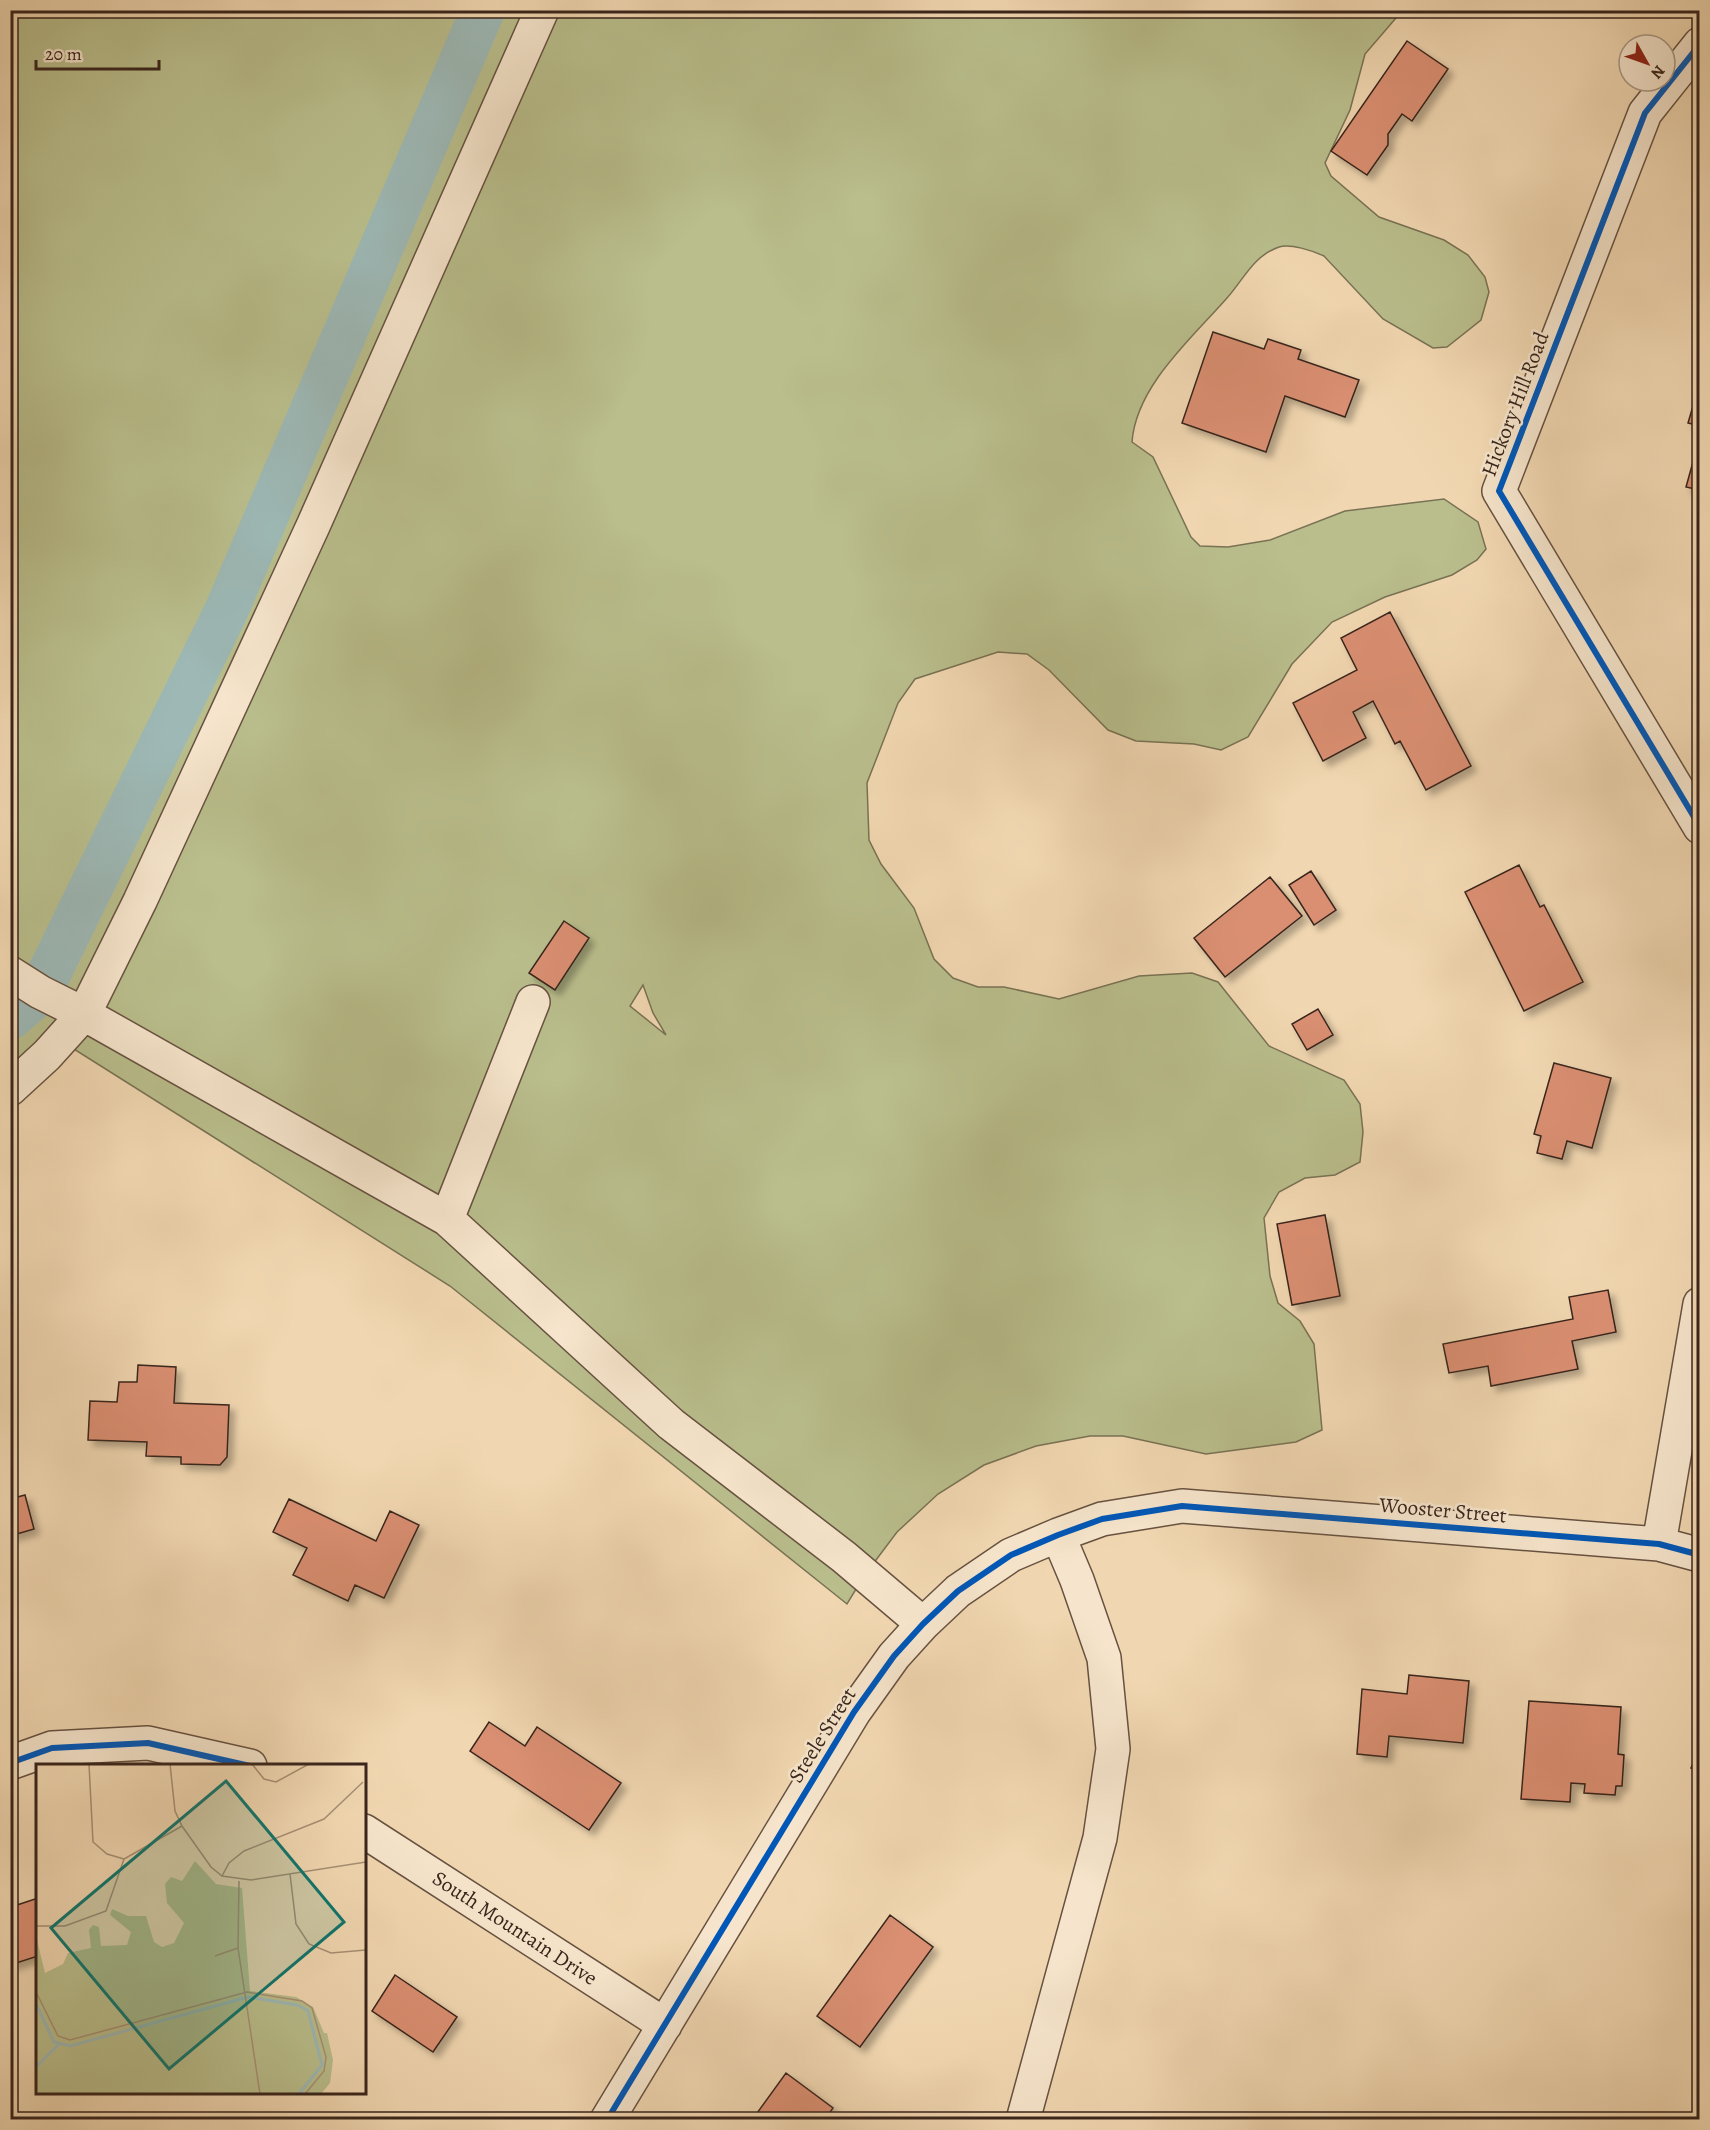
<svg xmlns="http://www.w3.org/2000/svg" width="1710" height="2130" font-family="Alegreya,serif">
<defs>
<filter id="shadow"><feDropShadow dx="5.5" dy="5.5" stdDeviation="3" flood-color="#0004"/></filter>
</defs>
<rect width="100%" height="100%" fill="#f1d7b1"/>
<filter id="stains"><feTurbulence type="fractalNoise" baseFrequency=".00333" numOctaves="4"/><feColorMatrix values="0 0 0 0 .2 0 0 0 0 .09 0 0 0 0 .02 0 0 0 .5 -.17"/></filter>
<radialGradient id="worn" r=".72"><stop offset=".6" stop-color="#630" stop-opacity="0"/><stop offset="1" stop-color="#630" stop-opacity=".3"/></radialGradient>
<path fill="#b9be8c" stroke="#797254" stroke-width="1.5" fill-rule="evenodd" d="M11 11H1402L1365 54 1350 110 1325 163 1331 176 1379 217 1444 240 1468 255 1485 277 1489 292 1481 320 1447 347 1433 348 1383 319 1324 256C1313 251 1290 243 1279 247 1253 256 1244 279 1227 298 1192 338 1136 386 1132 442L1153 457 1191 537 1200 546 1228 547 1270 540 1345 511 1444 499 1478 522 1486 549 1477 560 1452 575 1385 597 1332 622 1292 664 1248 737 1221 750 1194 744 1136 741 1108 730 1049 670 1027 654 998 652 915 679 898 703 867 783 869 840 881 864 914 908 934 959 953 978 978 987H1004L1059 999 1139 976 1192 973 1218 982 1269 1046 1344 1080 1360 1104 1363 1132 1360 1162 1335 1175 1305 1178 1279 1192 1264 1218 1270 1276 1278 1303 1300 1321 1314 1344 1322 1430 1296 1442 1206 1454 1123 1436H1090L1036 1446 984 1465 938 1494 897 1532 864 1576 847 1604 450 1286 66 1044 11 1105ZM643 985 653 1013 666 1035 630 1006Z"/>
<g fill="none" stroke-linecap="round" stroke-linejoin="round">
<path stroke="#9db8b5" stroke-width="44" d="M10 1018 40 992 227 609 483 10"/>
</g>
<path fill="#da8f72" stroke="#39251c" stroke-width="1.5" filter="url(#shadow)" d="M1407 41 1448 69 1412 121 1402 114 1388 134V145L1367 175 1331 151Z
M1213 332 1264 349 1268 339 1301 350 1298 359 1359 380 1345 417 1285 396 1266 452 1182 423Z
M1700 382V426L1688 423Z
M1700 437V490L1686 487Z
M1390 612 1471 766 1426 790 1400 741 1395 744 1373 701 1353 712 1366 738 1323 761 1293 703 1357 670 1341 638Z
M1519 865 1540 907 1544 905 1583 982 1524 1011 1465 892Z
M1311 871 1336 910 1314 925 1289 885Z
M1270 877 1302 916 1225 977 1194 938Z
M564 921 589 938 555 990 529 973Z
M1318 1009 1333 1035 1307 1050 1292 1024Z
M1554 1063 1611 1078 1592 1148 1567 1141 1562 1159 1537 1153 1541 1136 1534 1134Z
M1325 1215 1340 1296 1292 1305 1277 1224Z
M1608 1290 1616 1332 1572 1341 1578 1369 1491 1386 1488 1366 1449 1373 1443 1344 1573 1319 1569 1297Z
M138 1365 176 1367 174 1403 229 1405 227 1457 220 1465 181 1464V1457L146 1456 147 1442 88 1440 90 1401 117 1402 119 1382H137Z
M25 1495 34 1529 10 1536V1499Z
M289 1499 376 1541 390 1511 419 1525 384 1598 355 1585 348 1601 293 1575 307 1548 273 1532Z
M1409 1675 1469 1681 1463 1743 1389 1736 1387 1757 1357 1754 1362 1689 1407 1694Z
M1529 1701 1621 1707 1618 1754 1624 1755 1622 1786H1616L1615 1795 1584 1793 1585 1784 1571 1783 1570 1802 1521 1799Z
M489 1722 525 1746 537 1727 621 1783 589 1830 470 1751Z
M1700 1746V1771L1691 1768Z
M10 1896 14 1906 38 1898V1956L10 1965Z
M890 1915 933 1947 860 2047 817 2016Z
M395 1975 457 2017 433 2052 372 2011Z
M786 2073 833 2108 825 2120H752Z"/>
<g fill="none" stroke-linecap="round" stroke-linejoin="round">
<defs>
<path id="minor" d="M1700 44 1645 113 1499 491 1700 827
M10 973 40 992 84 1014 447 1219 671 1424 844 1557 923 1624
M10 1089 47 1055 84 1014 140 901 313 526 542 10
M447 1219 533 1002
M1659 1544 1700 1304
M10 1763 52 1748 148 1743 250 1766
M364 1831 665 2025
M607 2120 854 1712 894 1656 923 1624 958 1591 1011 1555 1058 1535 1102 1519 1182 1506 1659 1544 1700 1555
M1023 2120 1100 1838 1113 1749 1104 1658 1077 1580 1058 1535"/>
</defs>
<use href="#minor" stroke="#675241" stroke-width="36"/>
<use href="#minor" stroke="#f6e5cc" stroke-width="33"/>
<defs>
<path id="cycleway" d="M1700 44 1645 113 1499 491 1700 827
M10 1763 52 1748 148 1743 250 1766
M607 2120 854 1712 894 1656 923 1624 958 1591 1011 1555 1058 1535 1102 1519 1182 1506 1659 1544 1700 1555"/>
</defs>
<use href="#cycleway" stroke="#f6e5cc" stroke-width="10"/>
<use href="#cycleway" stroke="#0057b8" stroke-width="6"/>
</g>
<g text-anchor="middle" stroke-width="5" stroke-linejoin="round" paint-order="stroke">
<g font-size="21" fill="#39251c" stroke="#f6e5cc">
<text transform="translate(1515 404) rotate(-69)" y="7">Hickory Hill Road</text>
<text transform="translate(1443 1510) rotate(5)" y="7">Wooster Street</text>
<text transform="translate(822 1735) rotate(-58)" y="7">Steele Street</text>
<text transform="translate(515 1928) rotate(33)" y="7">South Mountain Drive</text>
</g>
</g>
<g transform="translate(36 1764)">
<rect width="330" height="330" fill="#f1d7b1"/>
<path d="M159 97 180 120 206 124 214 227 260 233 277 243 288 269H291L297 296 294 319 285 330H0V172L9 209 27 200 32 189 55 184 53 166 57 161 63 163 65 182 91 181 95 168 74 151 76 145 92 152H110L118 178 126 183 138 179 148 159 131 139 129 120 135 113 146 117Z" fill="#b9be8c"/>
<path fill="none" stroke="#9db8b5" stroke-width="3" d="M0 240 18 278 34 282 212 233 261 241 272 247 286 301 263 330M0 303 23 280"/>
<path fill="none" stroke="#a79075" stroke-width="1.5" d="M53 0 57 78 71 90 88 95M134 0 139 47 146 62 175 103 186 112 215 116 330 98M216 0 228 15 240 18 273 0M254 110 260 160 273 180 295 189 330 186M186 112 193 99 208 87 288 55 327 18M203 117 202 184 224 330M0 162H29L70 147 88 95 146 62M179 192 202 184M0 228 22 272 34 276 211 228 266 237 276 244 290 293 288 307 269 330"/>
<path fill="#0f766e" fill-opacity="0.15" stroke="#0f766e" stroke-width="3" d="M190 17 308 158 133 305 15 164Z"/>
<rect width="330" height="330" fill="none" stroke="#39251c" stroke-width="3"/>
</g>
<rect width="1710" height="2130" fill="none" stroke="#f1d7b1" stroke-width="36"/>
<rect x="12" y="12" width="1686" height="2106" fill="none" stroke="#39251c" stroke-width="3"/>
<rect x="18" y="18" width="1674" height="2094" fill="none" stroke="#39251c" stroke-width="1.5"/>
<g transform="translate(1647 63) rotate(130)"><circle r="28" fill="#f6e5cc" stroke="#aa9886" stroke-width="1.5"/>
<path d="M0-4.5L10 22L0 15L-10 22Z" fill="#8f2418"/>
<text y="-9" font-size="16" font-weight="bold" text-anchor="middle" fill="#39251c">N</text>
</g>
<path d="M36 60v9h123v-9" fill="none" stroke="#39251c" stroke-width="3"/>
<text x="45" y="60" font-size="18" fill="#39251c" stroke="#f6e5cc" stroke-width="4.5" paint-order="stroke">20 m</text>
<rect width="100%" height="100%" filter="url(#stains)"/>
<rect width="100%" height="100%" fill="url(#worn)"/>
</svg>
